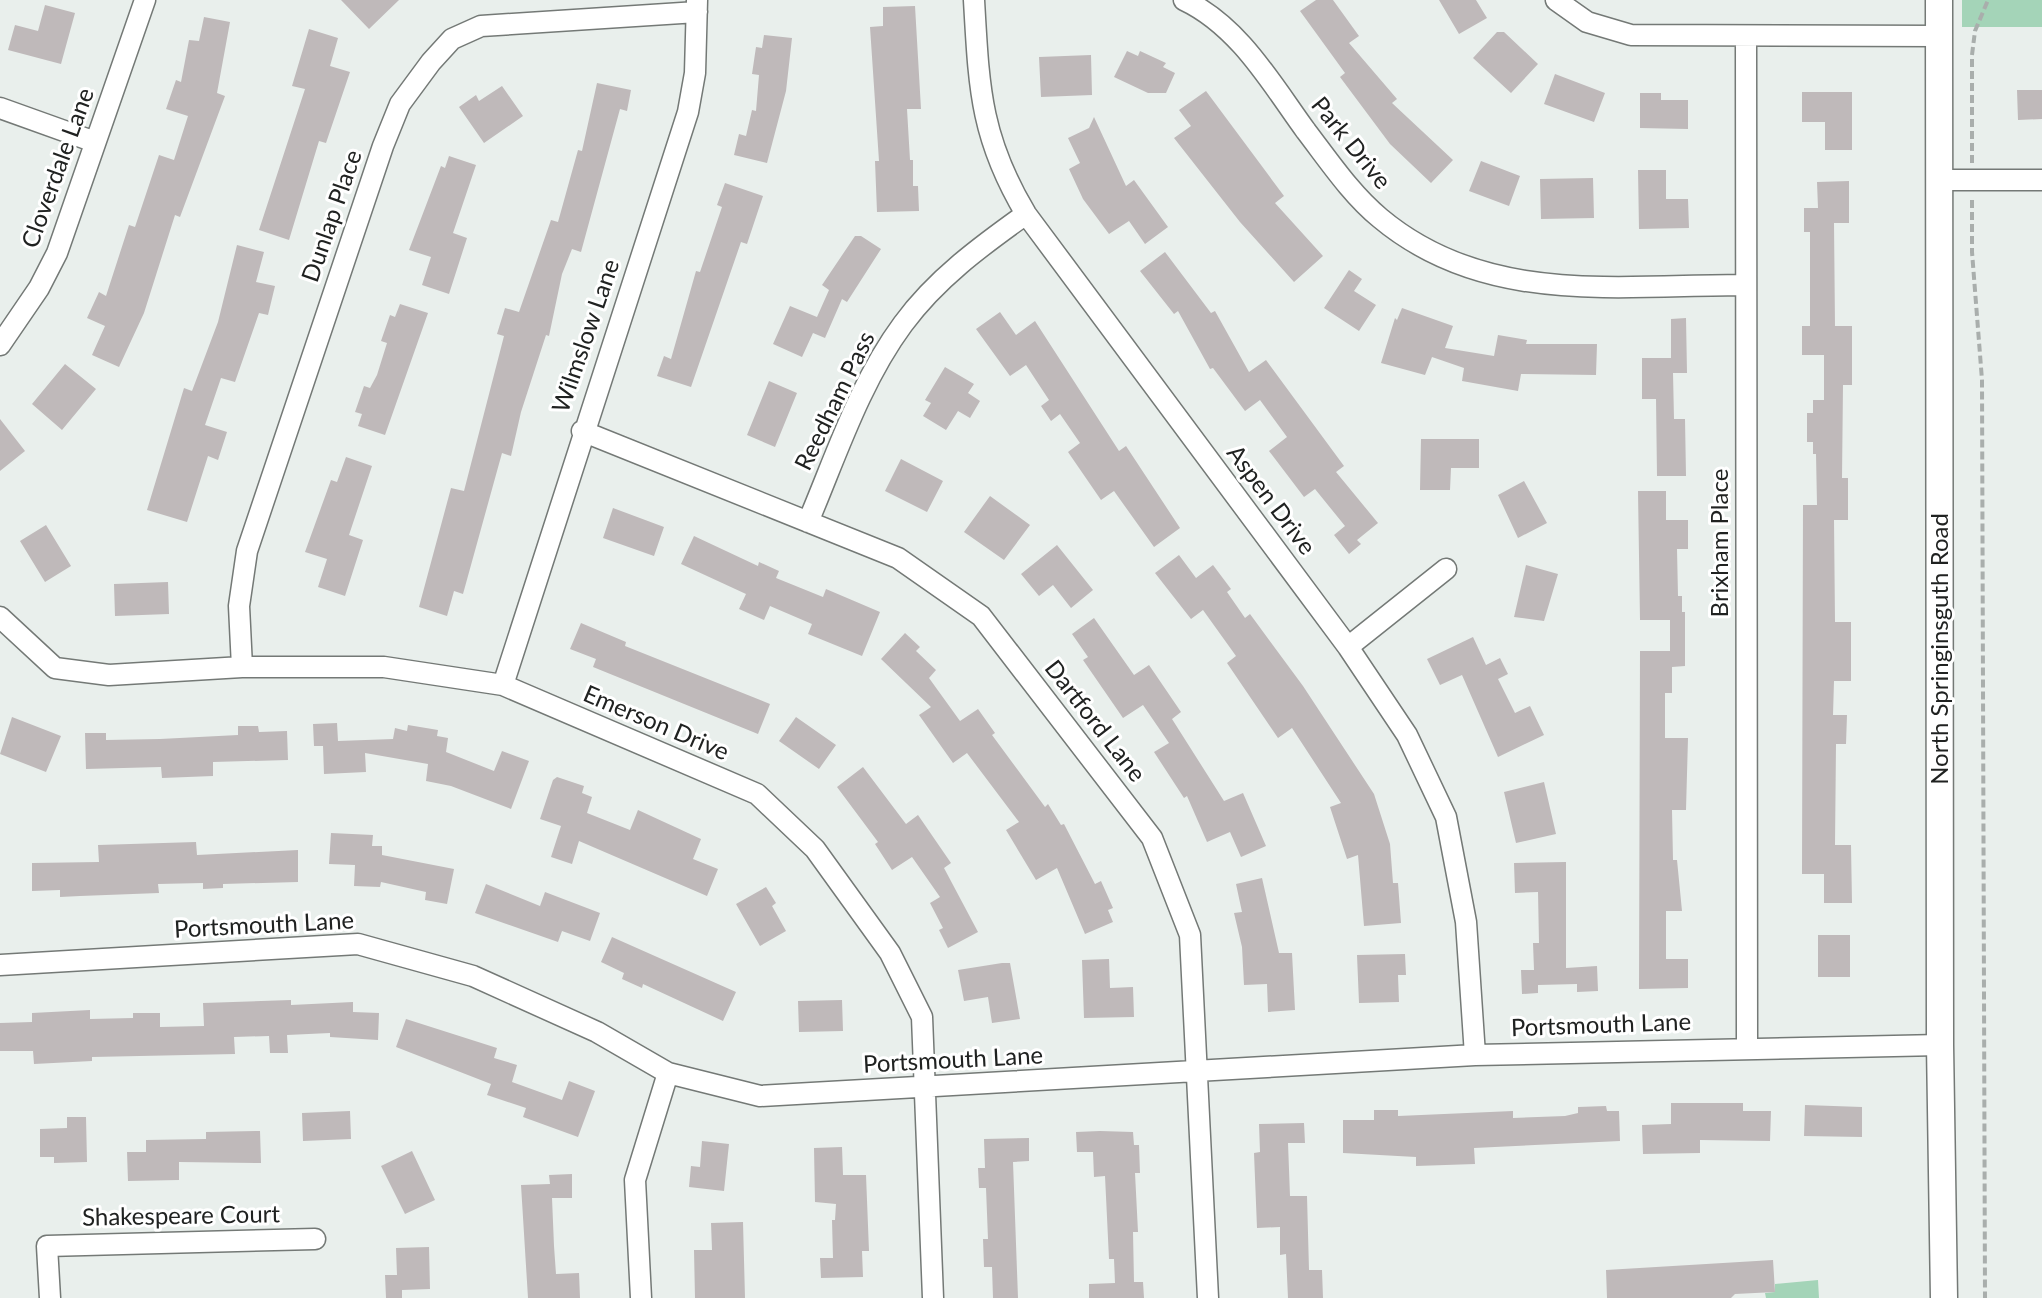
<svg xmlns="http://www.w3.org/2000/svg" width="2042" height="1298" font-family="Lato,sans-serif">
<rect width="100%" height="100%" fill="#e9efec"/>
<path fill="#a4d4b8" d="M1962 0H2042V27H1962Z
M1818 1280 1819 1298H1766L1765 1293 1775 1292V1284Z"/>
<path fill="#bfb9ba" d="M341 0H399L369 29Z
M1316 0H1333L1359 36 1349 43 1397 99 1392 103 1453 160 1431 183 1390 144 1340 77 1345 73 1300 11Z
M1439 0H1476L1487 18 1459 34Z
M45 5 75 13 61 64 8 50 15 25 38 31Z
M915 6 921 109H907L910 160H913V186H918L919 211 877 212 875 161H879L870 27 883 26V7Z
M204 17 230 22 217 93 225 96 180 217 175 215 144 313 119 367 92 355 105 326 87 318 99 292 106 296 129 225 135 227 159 155 174 160 188 116 166 109 176 80 181 82 189 40 199 41Z
M309 29 338 38 330 66 350 72 326 143 319 141 289 240 259 230 305 89 292 86Z
M1497 32H1504L1538 64 1511 93 1473 58Z
M764 35 792 38 786 91 767 163 734 155 739 134 746 136 752 110 756 111 759 75 752 74 756 47 762 48Z
M1127 51 1138 56 1140 51 1166 63 1163 67 1175 73 1166 93H1148L1114 77Z
M1091 55 1092 95 1041 97 1039 57Z
M1555 74 1605 93 1594 122 1544 104Z
M597 83 631 90 627 111 620 109 581 252 572 249 562 274 549 336 546 335 521 412 511 456 502 453 463 594 454 591 447 616 419 607 451 488 464 491 504 336 497 334 505 308 519 312 551 220 558 222 578 150 582 151Z
M502 86 523 116 484 143 459 107 476 95 479 101Z
M2017 90H2042V119L2018 120Z
M1206 91 1284 196 1275 203 1323 256 1294 282 1240 222 1174 138 1191 126 1179 110Z
M1802 92H1852V150H1825V122H1802Z
M1640 93H1661V100H1688V129L1640 128Z
M1094 117 1126 186 1134 180 1168 227 1145 244 1129 221 1109 234 1083 199 1069 169 1080 163 1068 138 1089 128Z
M449 156 476 165 453 233 467 238 449 294 422 285 431 257 409 250 441 166 445 168Z
M1481 161 1520 176 1509 206 1469 191Z
M1638 170H1666V199H1688L1689 228 1639 229Z
M1593 178 1594 218 1541 219 1540 179Z
M1849 181V223H1834L1835 326H1852V385H1843L1842 478H1848V520H1834L1835 622H1851V681H1834L1833 715H1847L1846 744H1836L1835 845H1851L1852 903H1824V874H1802L1803 505H1817L1816 454H1813V442H1807V413H1813V400H1824V355H1802V326H1810V232H1804V208H1818L1817 182Z
M725 183 763 196 747 244 741 242 691 387 657 376 664 356 671 359 696 271 700 272 722 207 717 205Z
M855 236H861L881 249 847 302 842 299 825 338 813 333 802 357 773 344 790 306 817 317 829 290 822 285Z
M237 245 264 252 256 282 275 286 268 315 259 313 235 382 221 378 205 425 227 432 218 460 208 456 187 522 147 510 184 388 192 391 218 322Z
M1165 252 1211 313 1215 311 1249 372 1266 360 1344 466 1336 472 1378 523 1357 540 1361 544 1349 554 1334 535 1345 526 1315 489 1304 497 1269 451 1287 437 1260 400 1245 411 1213 368 1210 369 1178 311 1174 314 1140 271Z
M1349 270 1362 279 1354 291 1376 305 1359 331 1324 308Z
M400 304 428 313 385 435 358 426 362 414 355 412 364 386 370 388 377 375 387 343 381 341 390 315 395 317Z
M1402 308 1453 326 1445 348 1494 356 1498 335 1527 340 1526 344H1597L1596 375 1521 374 1518 391 1462 381 1464 368 1432 357 1425 375 1381 363 1395 318 1397 320Z
M1000 312 1016 335 1035 321 1119 451 1126 446 1180 528 1154 547 1114 491 1101 500 1068 452 1080 443 1060 414 1051 421 1041 406 1049 400 1026 365 1010 376 976 329Z
M1686 318 1687 373H1673L1674 419H1685L1686 476H1657L1656 399H1642V358H1671V319Z
M65 364 96 389 62 430 32 404Z
M945 367 974 384 968 393 980 401 970 418 958 411 946 430 923 416 931 403 925 400Z
M769 381 797 393 775 447 747 435Z
M0 419 25 451 0 471Z
M1421 439H1479V468H1451L1450 490H1420Z
M346 457 372 466 349 535 363 540 345 596 318 587 327 559 305 552 331 480 337 482Z
M901 459 943 481 927 512 885 491Z
M1524 481 1547 523 1518 538 1498 495Z
M1638 491H1666V520H1688V549H1677L1678 596H1682V612H1685V666L1672 667V693H1665V738H1688L1686 810H1672L1673 860H1677L1682 911H1666V959H1688V988L1639 989 1640 651H1670V620H1640Z
M990 496 1030 525 1004 560 964 532Z
M613 508 664 527 654 556 603 538Z
M46 525 71 566 45 582 20 541Z
M694 536 758 566 759 562 779 571 776 578 823 597 826 589 880 612 862 656 808 634 812 624 770 606 764 620 739 609 746 594 681 564Z
M1057 545 1093 590 1071 608 1053 585 1039 596 1021 574Z
M1179 555 1196 578 1213 565 1231 589 1227 592 1245 618 1250 614 1303 686 1374 794 1390 844 1393 883H1398L1401 923 1364 926 1358 855 1347 859 1330 807 1341 803 1292 728 1278 738 1227 663 1236 656 1203 610 1191 619 1155 573Z
M1526 565 1558 574 1544 621 1514 617Z
M168 582 169 614 115 616 114 584Z
M1094 618 1134 675 1149 665 1181 712 1172 719 1224 801 1243 793 1266 846 1241 857 1230 832 1207 842 1187 796 1184 798 1154 752 1169 743 1143 705 1123 718 1083 660 1088 657 1072 634Z
M581 623 626 642 625 646 770 704 758 734 593 667 596 659 570 649Z
M905 633 920 647 916 651 936 670 929 678 960 721 978 709 995 733 992 735 1045 807 1048 804 1061 825 1064 824 1095 884 1101 881 1113 908 1108 910 1113 922 1085 934 1057 868 1036 880 1006 830 1019 822 967 753 953 763 919 715 931 707 881 659Z
M1473 637 1486 665 1500 658 1508 674 1498 679 1515 713 1530 706 1544 735 1498 757 1462 675 1440 685 1427 659Z
M12 717 61 736 46 772 0 754Z
M796 717 836 745 819 769 779 741Z
M337 723 338 741 393 739 395 728 407 731 408 725 438 730 437 736 448 738 446 752 494 771 502 751 529 761 511 809 451 786 426 781 428 764 365 753 366 772 324 774 323 746H314L313 724Z
M238 726H258L259 732 287 731 288 760 213 762V776L162 778 161 767 86 769 85 733H106V740L160 739 238 735Z
M863 767 906 824 918 815 951 863 944 868 978 932 948 948 939 930 943 928 930 903 940 897 912 857 892 870 875 844 878 842 837 787Z
M557 777 584 786 582 793 592 797 587 813 630 830 638 810 701 839 693 859 718 869 707 896 579 841 572 864 551 857 561 826 540 819 553 780Z
M1544 782 1556 834 1516 843 1504 792Z
M331 833 373 835 372 846H382V855L454 869 447 904 425 900 426 892 381 882 380 887 354 886 355 865 329 864Z
M196 842 197 855 298 850V882L223 884V888L203 889V883L158 884 159 893 80 896 60 897V890L32 891V863L99 862 98 845Z
M1566 862V968L1597 966 1598 991 1577 992V984L1538 985V993L1522 994 1521 970H1534L1533 943H1539L1538 892 1515 893 1514 863Z
M1262 878 1279 953H1292L1295 1010 1268 1012 1267 984 1244 985 1242 947 1234 913 1242 912 1236 884Z
M486 884 540 906 545 892 600 913 590 941 562 931 558 942 475 913Z
M766 887 776 903 772 906 786 931 760 946 736 904Z
M1818 935H1850V977H1818Z
M612 937 736 992 723 1021 643 984 642 988 622 979 624 973 601 962Z
M1405 954 1406 975H1398L1399 1002 1359 1003 1357 955Z
M1109 959 1110 988 1133 987 1134 1017 1084 1018 1082 960Z
M1002 963H1010L1020 1019 992 1023 988 997 964 1001 958 970Z
M291 1000V1005L353 1002V1012L379 1013 378 1040 330 1037V1033L287 1035 288 1053H270L269 1036 234 1037 235 1054 92 1057V1061L34 1064 33 1051H0V1023L32 1022V1013L90 1010V1019L133 1018V1013H160V1027L204 1026 203 1003Z
M842 1000 843 1031 799 1032 798 1001Z
M406 1019 497 1048 494 1058 517 1065 512 1082 562 1100 569 1081 595 1091 578 1137 523 1117 526 1108 487 1095 491 1084 396 1047Z
M1671 1103H1743V1111H1771L1770 1141 1700 1140V1153L1643 1154 1642 1125 1671 1124Z
M1805 1105 1862 1107V1137L1804 1136Z
M1606 1106 1607 1111H1619L1620 1141 1474 1148 1475 1164 1416 1166V1157L1343 1153V1120H1374V1110H1398V1116L1513 1111V1118L1565 1116 1578 1113V1107Z
M350 1111 351 1139 303 1141 302 1113Z
M67 1117H86L87 1162 54 1163V1157H40V1129L67 1128Z
M1304 1123 1305 1143H1288L1290 1196H1307L1309 1270H1322L1323 1298H1288L1286 1254 1280 1255V1227L1257 1228 1254 1153 1260 1152 1259 1124Z
M260 1131 261 1163 179 1162V1180L128 1181 127 1152H146V1140L206 1139V1132Z
M1100 1131 1133 1132 1134 1145H1139L1140 1173H1135L1138 1232H1133L1134 1282H1143L1144 1298H1089V1284L1115 1283 1114 1259H1109L1105 1176 1094 1177 1093 1152H1077L1076 1132Z
M1029 1138V1161L1013 1162 1018 1298H993L992 1267H984L983 1239H988L986 1188H979L978 1168H985L984 1139Z
M702 1141 729 1144 724 1191 689 1187 691 1166 700 1167Z
M842 1147 843 1175H866L869 1251H862L863 1277 821 1278 820 1258H833L832 1220H835L836 1204 815 1202 814 1148Z
M412 1151 435 1200 405 1214 381 1166Z
M572 1174V1198H552L554 1246 556 1274 579 1273 580 1298H528L521 1185 550 1184 549 1175Z
M743 1222 745 1298H695L694 1250H712L711 1223Z
M429 1247 430 1289 402 1290V1298H386L385 1275H397L396 1248Z
M1773 1260 1775 1292 1735 1294 1731 1298H1607L1606 1270Z"/>
<g fill="none" stroke-linecap="round" stroke-linejoin="round">
<defs>
<path id="minor" d="M974 0C979 87 980 137 1026 214L1348 647 1407 735 1446 817 1466 922 1475 1055
M1184 0C1239 26 1271 83 1306 131 1329 161 1351 194 1380 218 1485 306 1618 285 1746 285
M1556 0 1587 22 1631 35 1939 36
M1746 38 1747 1047
M0 108 95 142
M1939 180H2042
M0 345 39 288 57 253 145 0
M582 431 898 558 981 616 1152 838 1190 935 1208 1298
M808 522C836 456 860 382 903 324 936 279 981 246 1026 214
M0 617 55 668 109 675 242 667H384L503 685 757 794 815 849 890 953 922 1017 933 1298
M1348 647 1446 569
M242 667 239 606 247 551 383 146 400 104 431 62 452 39 481 26 697 12
M503 685 688 112 695 73 697 0
M0 965 358 944 473 976 597 1032 668 1073 760 1096 1475 1055 1940 1045
M50 1298 47 1246 315 1239
M641 1298 635 1180 668 1073"/>
<path id="tertiary" d="M1939 0 1940 1045 1944 1298"/>
</defs>
<use href="#minor" stroke="#747976" stroke-width="23"/>
<use href="#tertiary" stroke="#747976" stroke-width="29"/>
<path stroke="#a9aeac" stroke-width="4" stroke-dasharray="8 4" stroke-linecap="butt" d="M1972 163V55L1975 31 1988 0
M1972 200V252L1982 380 1985 1298"/>
<use href="#minor" stroke="#fff" stroke-width="20"/>
<use href="#tertiary" stroke="#fff" stroke-width="26"/>
</g>
<g text-anchor="middle" stroke-width="6" stroke-linejoin="round" paint-order="stroke">
<g font-size="24" fill="#202221" stroke="#fff">
<text transform="translate(1351 143) rotate(51)" y="8">Park Drive</text>
<text transform="translate(58 168) rotate(-70)" y="8">Cloverdale Lane</text>
<text transform="translate(332 216) rotate(-71)" y="8">Dunlap Place</text>
<text transform="translate(586 336) rotate(-71)" y="8">Wilmslow Lane</text>
<text transform="translate(835 401) rotate(-64)" y="8">Reedham Pass</text>
<text transform="translate(1271 500) rotate(53)" y="8">Aspen Drive</text>
<text transform="translate(1720 543) rotate(-90)" y="8">Brixham Place</text>
<text transform="translate(1940 649) rotate(-90)" y="8">North Springinsguth Road</text>
<text transform="translate(1095 721) rotate(52)" y="8">Dartford Lane</text>
<text transform="translate(656 723) rotate(23)" y="8">Emerson Drive</text>
<text transform="translate(264 925) rotate(-3)" y="8">Portsmouth Lane</text>
<text transform="translate(1601 1025) rotate(-2)" y="8">Portsmouth Lane</text>
<text transform="translate(953 1060) rotate(-3)" y="8">Portsmouth Lane</text>
<text transform="translate(181 1216) rotate(-1)" y="8">Shakespeare Court</text>
</g>
</g>
</svg>
